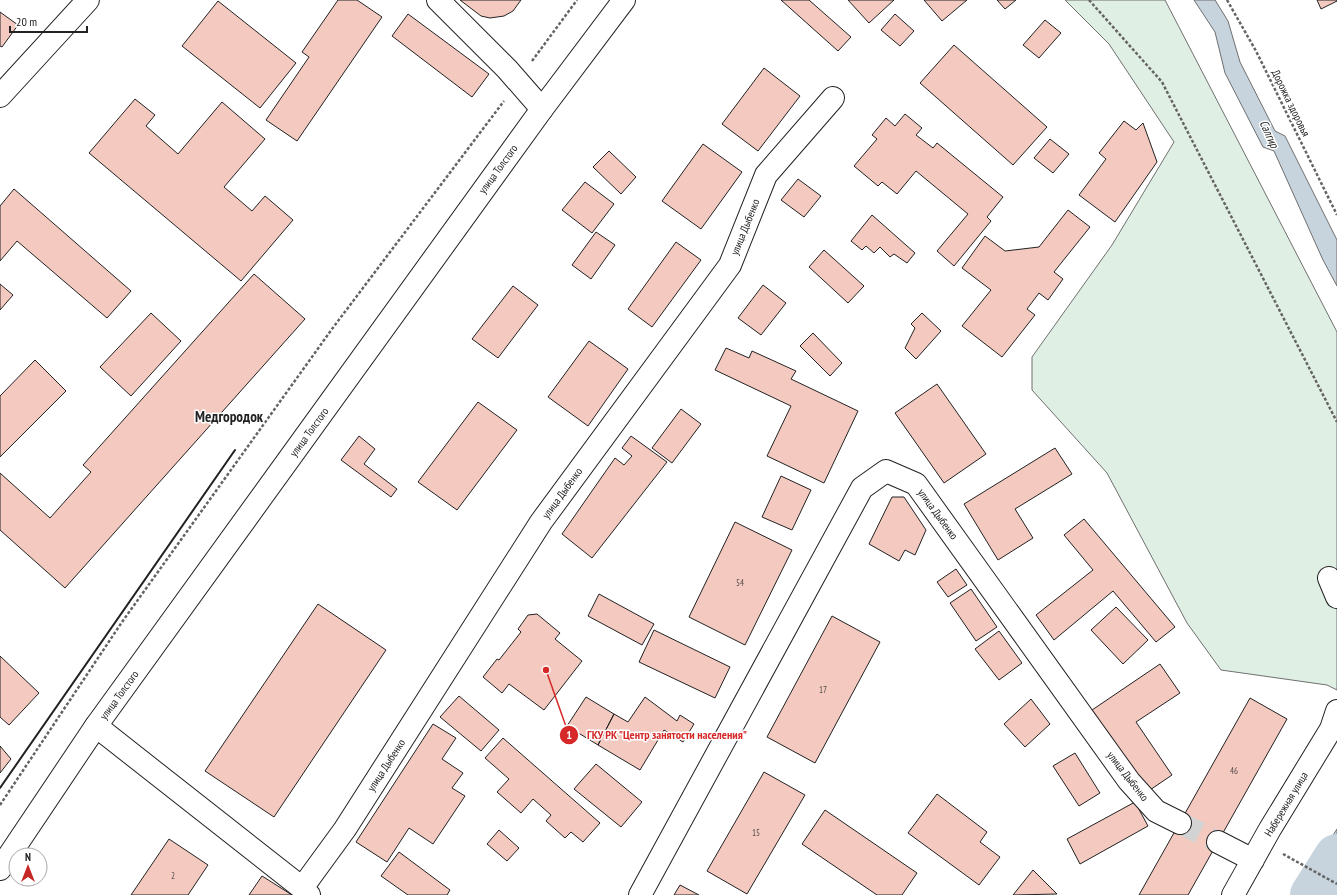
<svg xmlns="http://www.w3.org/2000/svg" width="1337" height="895" font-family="'PT Sans Narrow',sans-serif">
<rect width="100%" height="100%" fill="#fff"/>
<path fill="#e0efe3" stroke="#6f6f6f" d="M1065 0H1165L1337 332V690L1327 685 1221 670 1187 623 1107 473 1032 390V357L1112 245 1174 142 1109 44Z"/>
<path fill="#c7d3dd" stroke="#6f6f6f" d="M1194 0H1215L1228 21 1240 62 1275 131 1285 136 1337 240V286L1323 260 1274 151 1263 147 1225 73 1215 32Z
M1337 829V869L1334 873 1315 863Z
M1308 876 1330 888 1326 895H1296Z"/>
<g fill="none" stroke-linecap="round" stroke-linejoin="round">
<path stroke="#c7d3dd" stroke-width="46" d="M1313 895 1337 857"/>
</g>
<path fill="#f3c9c0" stroke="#222" d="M338 0H357L382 17 297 141 266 120 309 57 302 52Z
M460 0H521L513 11 504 16 490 18 481 16Z
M781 0H809L851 37 838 51Z
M848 0H894L869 23Z
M924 0H967L942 21Z
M997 0H1016L1005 9Z
M1317 0H1337V1L1321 9Z
M218 1 296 63 260 108 182 46Z
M0 12 18 25 2 47 0 46Z
M408 14 489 74 472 97 392 36Z
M895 14 914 31 900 46 881 30Z
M1045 20 1061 33 1039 58 1023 45Z
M954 45 1047 127 1013 165 920 83Z
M764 68 800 96 758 151 722 124Z
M135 99 155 115 146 126 178 154 222 102 265 139 224 187 252 211 265 196 293 220 241 281 89 153Z
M905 114 922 128 916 135 933 148 937 143 1003 197 987 217 991 221 954 266 937 251 968 214 916 171 897 194 882 182 878 186 854 166 877 139 872 135 886 118 895 126Z
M1124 121 1136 130 1143 123 1157 162 1115 222 1079 195 1106 159 1099 153Z
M1050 139 1069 154 1053 173 1034 158Z
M703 144 742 172 701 229 662 201Z
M609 151 636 177 621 194 593 167Z
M798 179 821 196 804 217 781 200Z
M585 182 614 204 592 233 562 210Z
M14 189 131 291 107 318 17 241 0 261V206Z
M1068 210 1090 227 1054 272 1063 279 1048 300 1039 293 1027 309 1035 315 1002 357 962 326 991 290 962 268 985 236 1005 251 1039 247Z
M872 215 915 253 907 263 894 254 890 257 880 247 874 253 866 246 862 250 851 241Z
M596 232 615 245 591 279 572 265Z
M676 242 701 260 652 327 628 309Z
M824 250 864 286 848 303 809 267Z
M254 274 305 319 65 588 0 530V473L50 518 91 472 83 465Z
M0 284 13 295 0 310Z
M763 285 786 303 761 335 738 318Z
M513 286 538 305 498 358 472 339Z
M151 313 181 341 131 396 100 367Z
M922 313 941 331 916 359 905 348 915 328 911 324Z
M813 333 842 363 830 376 800 346Z
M589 341 628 369 588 426 548 397Z
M726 348 749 358 752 351 796 371 791 379 858 411 824 483 767 456 791 406 715 370Z
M35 360 66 391 0 457V396Z
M937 384 986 454 944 483 895 413Z
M478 402 517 430 457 510 418 482Z
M681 409 701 424 672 463 652 448Z
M359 436 375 449 364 464 397 489 391 497 341 460Z
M631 436 667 462 592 558 562 534 615 458 624 465 632 456 622 448Z
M1055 448 1072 474 1015 509 1033 538 998 560 964 504Z
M781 476 811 490 792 530 762 517Z
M892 497H904L926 530 915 555 905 550 899 561 869 544Z
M1084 519 1175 627 1156 642 1113 591 1054 640 1036 615 1093 570 1064 535Z
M735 522 792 550 745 645 689 617Z
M956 569 967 585 948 597 937 582Z
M971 589 997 627 976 641 950 603Z
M599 594 654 624 642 645 588 616Z
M318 604 386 650 274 817 205 771Z
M1116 607 1148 640 1123 664 1091 630Z
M537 614 560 633 555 639 582 661 544 710 509 684 502 693 483 677 497 659 499 660 521 632 518 629 528 615Z
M832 616 880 642 815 763 767 737Z
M654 630 730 667 715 698 639 662Z
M999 631 1022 663 999 680 975 649Z
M0 656 39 693 9 725 0 717Z
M1160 664 1180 693 1136 722 1172 775 1147 792 1092 710Z
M459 696 499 730 481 751 440 717Z
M586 697 614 714 598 745 567 726Z
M645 697 677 721 680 715 694 724 683 742 664 730 640 770 598 745 614 714 628 722Z
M1250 698 1287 719 1188 895H1139Z
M1031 699 1050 724 1025 747 1004 724Z
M433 724 456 738 442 759 463 773 452 788 465 796 433 844 409 828 387 862 356 842Z
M503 738 600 823 583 842 571 832 565 838 546 821 551 815 533 799 521 813 497 792 509 779 485 758Z
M0 746 11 759 0 773Z
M1075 753 1100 793 1079 806 1053 766Z
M596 764 642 802 621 827 574 789Z
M764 772 805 795 747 894 707 871Z
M937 794 987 832 980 842 1000 857 979 885 908 833Z
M1135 802 1148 826 1080 864 1067 839Z
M825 810 917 873 902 895H877L802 844Z
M499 830 519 848 507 861 487 844Z
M169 839 208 865 188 895H131Z
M399 852 450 890 447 895H408L381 876Z
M1033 870 1057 894 1013 895Z
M262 876 292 895H249Z
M680 885 699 895H674Z"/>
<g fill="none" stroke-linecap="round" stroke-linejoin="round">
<path stroke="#d3d3d3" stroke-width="22" stroke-dasharray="22 11" stroke-linecap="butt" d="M1180 823 1218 842"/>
<defs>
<path id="minor" d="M438 0 507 69 542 109
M0 96 88 0
M1329 578 1337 597
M96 726 302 888 309 895
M1218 842 1253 860
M302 888 345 829 541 522 730 265 766 175 833 98
M640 895 862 488 886 471 916 484 1129 781 1156 811 1180 823
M1233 895 1270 829 1331 729 1337 711"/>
<path id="major" d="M0 869 96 726 542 109 624 0"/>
</defs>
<use href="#minor" stroke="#222" stroke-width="24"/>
<use href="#major" stroke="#222" stroke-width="24"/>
<path stroke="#646464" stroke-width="2.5" stroke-dasharray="3 2" stroke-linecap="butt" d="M1089 0 1162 82 1337 422
M1227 0 1256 51 1337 215
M532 61 577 0
M0 805 122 622 332 329 504 101
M1283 854 1337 884"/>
<use href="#minor" stroke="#fff" stroke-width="22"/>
<use href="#major" stroke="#fff" stroke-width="22"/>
<path stroke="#222" stroke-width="2" d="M0 788 235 450"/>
</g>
<g text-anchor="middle" stroke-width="3" stroke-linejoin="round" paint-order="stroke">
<g font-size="9" fill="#564c4a">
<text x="740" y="586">54</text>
<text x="823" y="693">17</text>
<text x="1234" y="774">46</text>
<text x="756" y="836">15</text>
<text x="173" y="879">2</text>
</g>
<g font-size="11" fill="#222" stroke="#fff">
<text transform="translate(1291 103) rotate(64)" y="4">Дорожка здоровья</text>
<text transform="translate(498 169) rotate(-54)" y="4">улица Толстого</text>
<text transform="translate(745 227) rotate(-68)" y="4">улица Дыбенко</text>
<text transform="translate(309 432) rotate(-54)" y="4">улица Толстого</text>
<text transform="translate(562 493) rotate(-54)" y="4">улица Дыбенко</text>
<text transform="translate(938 514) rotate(54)" y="4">улица Дыбенко</text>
<text transform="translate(119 695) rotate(-54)" y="4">улица Толстого</text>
<text transform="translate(386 765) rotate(-57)" y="4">улица Дыбенко</text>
<text transform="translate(1128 776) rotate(52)" y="4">улица Дыбенко</text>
<text transform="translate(1286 804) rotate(-59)" y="4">Набережная улица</text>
</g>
<g font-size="12" font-style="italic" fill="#222" stroke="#fff">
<text transform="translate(1269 134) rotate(65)" y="4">Салгир</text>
</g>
<g font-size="15" font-weight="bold" fill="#222" stroke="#fff">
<text x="229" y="422">Медгородок</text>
</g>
</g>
<path fill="none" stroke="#d62828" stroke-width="1.5" d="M546 670L569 735"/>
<g fill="#d62828" stroke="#fff" stroke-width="1.5">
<circle cx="546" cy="670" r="4"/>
<circle cx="569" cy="735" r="10"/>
</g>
<g font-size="12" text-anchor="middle" font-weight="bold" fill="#fff">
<text x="569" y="739">1</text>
</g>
<g font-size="12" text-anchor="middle" font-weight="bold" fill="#d62828" stroke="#fff" stroke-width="3" stroke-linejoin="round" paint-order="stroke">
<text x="667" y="739">ГКУ РК "Центр занятости населения"</text>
</g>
<g transform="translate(28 867)"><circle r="19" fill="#ffffff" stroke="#a7a7a7"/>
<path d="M0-3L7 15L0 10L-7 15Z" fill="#c62828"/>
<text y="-6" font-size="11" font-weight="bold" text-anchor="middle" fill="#222222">N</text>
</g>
<path d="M10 26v6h77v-6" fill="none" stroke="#222222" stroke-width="2"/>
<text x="16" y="26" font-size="12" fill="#222222" stroke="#ffffff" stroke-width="3" paint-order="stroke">20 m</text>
</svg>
